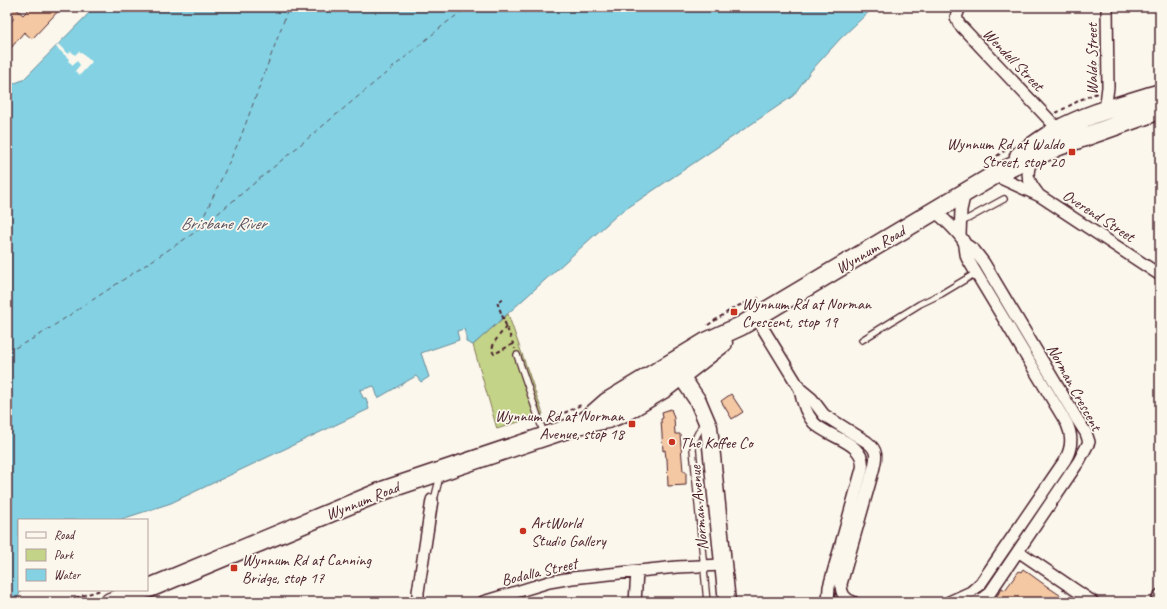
<svg xmlns="http://www.w3.org/2000/svg" width="1167" height="609" font-family="Caveat,sans-serif">
<rect width="100%" height="100%" fill="#fbf7ec"/>
<filter id="ink" filterUnits="userSpaceOnUse"><feTurbulence type="fractalNoise" baseFrequency=".025" numOctaves="2"/><feDisplacementMap in="SourceGraphic" scale="8" xChannelSelector="R" yChannelSelector="G"/><feConvolveMatrix kernelMatrix="1 2 1 2 8 2 1 2 1" color-interpolation-filters="sRGB"/></filter>
<g filter="url(#ink)">
<path fill="#c3d387" stroke="#867959" d="M508 314 543 414 497 429 473 345Z"/>
<path fill="#83d1e2" stroke="#6c8a99" d="M95 7H874L840 39 810 72 793 96 617 215 473 345 466 342V336L464 329 457 331 459 340 421 353 429 377 421 382 416 376 378 398 374 386 360 390 363 398H366L369 409 171 503 119 520H19V590H21L16 602H7V86L23 80Z"/>
<path fill="#fbf7ec" d="M58 44 68 54 71 51 75 55 79 51 92 62 80 75 75 71 80 65 77 61 73 65 68 61 69 59 56 47Z"/>
<g fill="none" stroke-linecap="round" stroke-linejoin="round">
<path stroke="#5b5462" stroke-width="1" stroke-dasharray="5 4" stroke-linecap="butt" d="M197 231 240 139 289 7
M7 352 38 336 197 231 446 23 468 7"/>
</g>
<path fill="#f4c8a3" stroke="#4a1f2b" d="M7 7H14L23 15 31 7H62L32 39 24 32 7 53V27L14 18 7 12Z
M731 394 743 412 732 419 721 401Z
M671 409 674 418 675 434H680L683 471H686V485L668 486 667 458H666L665 450 663 451 661 419 663 418 662 412Z
M1023 569 1045 585 1070 602H999L995 599 1002 588 1005 590 1019 571 1021 572Z"/>
<g fill="none" stroke-linecap="round" stroke-linejoin="round">
<defs>
<path id="lane" d="M960 223 1004 199
M862 340 920 304 941 294 976 273
M517 355 544 434
M704 421 694 441 693 449 707 602
M432 500 435 496 440 476"/>
<path id="street" d="M960 7 956 17 959 24 1058 129
M1105 111 1108 87 1107 7
M1035 156C1024 172 1027 180 1038 194
M994 175 1040 196 1160 275
M933 211C941 215 960 234 964 242 966 247 965 253 967 258L1067 424C1073 437 1072 448 1065 460L981 583 971 592 949 602
M960 235 961 210 965 192
M965 244 974 250 984 263 1077 419 1086 433 1089 442 1079 461 989 594 984 598 976 602
M756 317 800 389 812 399 824 415 867 442C879 451 876 458 873 471L841 584C841 593 844 599 853 602
M800 389C802 401 806 414 814 423 828 438 867 442 862 469L829 587 828 602
M1018 551 1093 602
M418 602V592L432 500
M483 602 549 582 572 578 677 567 723 565
M635 602 637 572
M1156 602 1160 595"/>
<path id="secondary" d="M681 376 698 401 709 427 727 602"/>
<path id="primary" d="M1019 156C1032 147 1044 137 1058 130 1089 113 1126 104 1160 93
M582 424 607 402 706 342 741 326 998 173 1059 146 1160 110
M147 589 385 490 582 424 608 419 623 413 665 388 723 343
M110 602 143 590"/>
</defs>
<use href="#lane" stroke="#4a1f2b" stroke-width="8"/>
<use href="#street" stroke="#4a1f2b" stroke-width="14"/>
<use href="#secondary" stroke="#4a1f2b" stroke-width="19"/>
<use href="#primary" stroke="#4a1f2b" stroke-width="21"/>
<path stroke="#4a1f2b" stroke-width="2" stroke-dasharray="4 3" stroke-linecap="butt" d="M1056 113 1082 99 1097 93
M991 160 1007 149
M503 299 497 302 515 349
M708 325 735 307 759 298
M506 327C501 334 488 346 494 354L513 344
M558 416 583 404
M30 602 38 600 42 602
M62 602 101 590"/>
<use href="#lane" stroke="#fbf7ec" stroke-width="5.5"/>
<use href="#street" stroke="#fbf7ec" stroke-width="11"/>
<use href="#secondary" stroke="#fbf7ec" stroke-width="16"/>
<use href="#primary" stroke="#fbf7ec" stroke-width="18"/>
</g>
</g>
<g fill="#c8321e" stroke="#fbf7ec" stroke-width="1.5">
<rect x="1068" y="148" width="8" height="8" rx="2"/>
<rect x="730" y="308" width="8" height="8" rx="2"/>
<rect x="628" y="420" width="8" height="8" rx="2"/>
<circle cx="672" cy="442" r="4"/>
<circle cx="523" cy="531" r="4"/>
<rect x="230" y="564" width="8" height="8" rx="2"/>
</g>
<g text-anchor="middle" stroke-width="3.5" stroke-linejoin="round" paint-order="stroke">
<g font-size="16" fill="#4a1f2b" stroke="#fbf7ec">
<text transform="translate(1014 59) rotate(46)" y="6">Wendell Street</text>
<text transform="translate(1091 59) rotate(-90)" y="6">Waldo Street</text>
<text transform="translate(1099 215) rotate(33)" y="6">Overend Street</text>
<text transform="translate(870 249) rotate(-31)" y="6">Wynnum Road</text>
<text transform="translate(1075 387) rotate(61)" y="6">Norman Crescent</text>
<text transform="translate(362 500) rotate(-22)" y="6">Wynnum Road</text>
<text transform="translate(698 508) rotate(-95)" y="6">Norman Avenue</text>
<text transform="translate(539 571) rotate(-13)" y="6">Bodalla Street</text>
</g>
<g font-size="16" fill="#4a1f2b" stroke="#fbf7ec" text-anchor="start">
<text x="1064" y="149" text-anchor="end">Wynnum Rd at Waldo<tspan x="1064" dy="18">Street, stop 20</tspan></text>
<text x="742" y="309">Wynnum Rd at Norman<tspan x="742" dy="18">Crescent, stop 19</tspan></text>
<text x="624" y="421" text-anchor="end">Wynnum Rd at Norman<tspan x="624" dy="18">Avenue, stop 18</tspan></text>
<text x="680" y="448">The Koffee Co</text>
<text x="531" y="528">ArtWorld<tspan x="531" dy="18">Studio Gallery</tspan></text>
<text x="242" y="565">Wynnum Rd at Canning<tspan x="242" dy="18">Bridge, stop 17</tspan></text>
</g>
<g font-size="17" font-style="italic" fill="#5b5462" stroke="#fbf7ec">
<text x="223" y="229">Brisbane River</text>
</g>
</g>
<rect width="1167" height="609" fill="none" stroke="#fbf7ec" stroke-width="24"/>
<rect x="12" y="12" width="1143" height="585" fill="none" stroke="#4a1f2b" stroke-width="1.5" filter="url(#ink)"/>
<rect x="18" y="519" width="130" height="72" fill="#fbf7ec" stroke="#b4a19f"/>
<rect x="26" y="532" width="20" height="6" fill="#fbf7ec" stroke="#b4a19f"/>
<text x="54" y="539" font-size="12" fill="#4a1f2b">Road</text>
<rect x="26" y="549" width="20" height="12" fill="#c3d387" stroke="#b4a19f"/>
<text x="54" y="559" font-size="12" fill="#4a1f2b">Park</text>
<rect x="26" y="569" width="20" height="12" fill="#83d1e2" stroke="#b4a19f"/>
<text x="54" y="579" font-size="12" fill="#4a1f2b">Water</text>
</svg>
